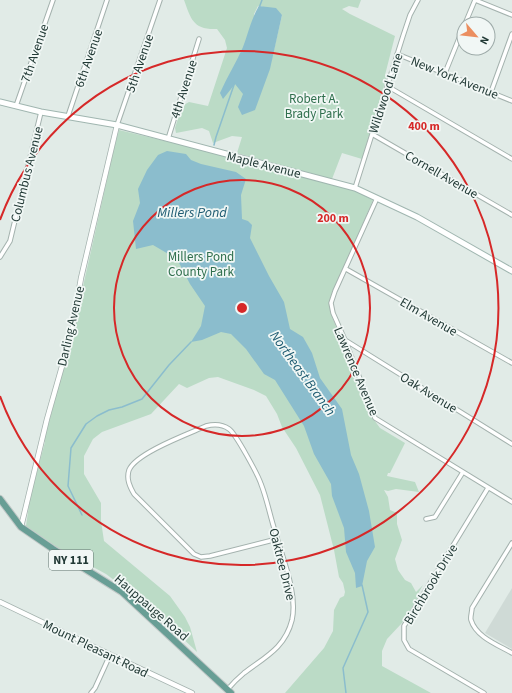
<svg xmlns="http://www.w3.org/2000/svg" width="512" height="693" font-family="'Source Sans 3',sans-serif">
<rect width="100%" height="100%" fill="#e1ebe7"/>
<path fill="#cfdad6" d="M512 588V649L485 633Z"/>
<path fill="#bbdbc6" fill-rule="evenodd" d="M184 0H361L358 8 349 6 342 9 350 14 395 36 385 75 387 76 362 159 342 153 332 179 237 153 242 137 232 136 213 143 209 131 202 128 176 133 175 128 182 106 189 102 208 106 227 48 225 40 217 29C193 30 191 19 184 0ZM258 6H261L282 15 273 54 269 65 254 14Z
M119 130 194 148 354 190 373 200 329 303 331 314 372 417 380 428 405 443 390 473H388L387 476 415 482 419 492 396 489 388 491 384 490 388 497 390 510 397 513V524L402 540 395 559 398 570 405 580 411 583 416 592 423 585 416 597 418 598 402 623 387 639 382 651V666L431 693H285L324 648 333 631 334 610 340 598 344 596 345 592 343 583 339 577 334 550 320 495 296 448 282 427 277 414 266 396 254 390 218 377 209 378 187 388 179 384 151 414 102 432 93 439 84 456V474L101 503V521L104 541 170 596 185 617 190 627 197 652 152 609 106 574 58 548 26 526 30 498 45 442 44 441 73 331 115 144Z"/>
<path fill="#8bbdcd" d="M259 6 276 8 282 15 270 69 255 110 242 115 238 107 243 94 235 84 223 99 220 93C227 77 236 63 243 47 248 34 251 19 259 6Z
M167 151 186 154 191 160 201 164 236 172 246 179 241 195 242 219 248 221 252 225 250 238 269 276 284 302 290 329 303 337 312 353 320 378 342 409 351 455 359 474 369 511 375 547 367 561 362 586 356 588 355 573 346 552 344 528 332 496 331 484 314 454 304 426 275 380 264 374 246 349 231 334 221 332 202 340 191 342 201 326 205 306 190 284 177 259 153 245 136 249 133 221 140 203 138 189 147 170 158 155Z"/>
<g fill="none" stroke-linecap="round" stroke-linejoin="round">
<path stroke="#8bbdcd" stroke-width="1.5" d="M259 8 262 0
M214 145 216 137 235 82
M82 515 68 486 71 448 86 424 97 416 109 410 122 407 142 399 169 365 191 342
M346 693 343 668 368 612 362 585"/>
<defs>
<path id="minor" d="M475 0 512 15
M465 24 475 0
M397 54 512 101
M445 73 464 26
M387 86 512 159
M491 92 512 34
M16 106 53 0
M68 116 107 0
M117 125 160 0
M372 134 512 215
M168 139 199 39
M355 188 403 36 410 15 418 0
M377 198 335 291 331 303 333 313 345 340 375 418 512 502
M0 257 10 241 41 112
M346 269 512 363
M345 340 512 444
M426 519 435 517 463 472
M512 543 472 608C472 612 470 617 471 620 476 637 498 645 512 653
M227 690C232 684 238 678 244 673 265 657 285 648 292 620 298 593 282 557 275 531 270 516 267 499 261 484 258 475 236 434 229 429 222 424 214 424 206 426 188 434 136 453 129 470 126 479 130 487 134 494L194 554 201 557 210 556 277 539
M91 693 95 688 110 655
M484 693 409 649 404 640V626L488 488"/>
<path id="tertiary" d="M21 527 47 419 72 331 81 278 117 125
M0 602 96 648 192 693"/>
<path id="secondary" d="M0 102 41 112 117 125 355 188 417 217 512 271"/>
<path id="primary" d="M0 499 21 527 53 549 122 592 231 693"/>
</defs>
<use href="#minor" stroke="#a4b2ae" stroke-width="5.5"/>
<use href="#tertiary" stroke="#a4b2ae" stroke-width="6"/>
<use href="#secondary" stroke="#a0b6b0" stroke-width="7"/>
<use href="#primary" stroke="#c1c8c7" stroke-width="8"/>
<use href="#minor" stroke="#fff" stroke-width="3.5"/>
<use href="#tertiary" stroke="#fff" stroke-width="4.5"/>
<use href="#secondary" stroke="#fff" stroke-width="5"/>
<use href="#primary" stroke="#689e95" stroke-width="6"/>
</g>
<g fill="none" stroke="#d62828" stroke-width="2">
<circle cx="242" cy="308" r="128"/>
<path d="M0 220A257 257 0 1 1 0 396"/>
</g>
<g text-anchor="middle" stroke-width="3.5" stroke-linejoin="round" paint-order="stroke">
<rect fill="#f1f7f5" stroke="#60736f" stroke-width="1" x="49" y="550" width="44" height="20" rx="3"/>
<g font-size="12" font-weight="bold" fill="#223a36">
<text x="71" y="564">NY 111</text>
</g>
<g font-size="13" fill="#223a36" stroke="#f1f7f5">
<text transform="translate(34 53) rotate(-71)" y="5">7th Avenue</text>
<text transform="translate(88 58) rotate(-71)" y="5">6th Avenue</text>
<text transform="translate(139 63) rotate(-71)" y="5">5th Avenue</text>
<text transform="translate(455 77) rotate(22)" y="5">New York Avenue</text>
<text transform="translate(183 89) rotate(-72)" y="5">4th Avenue</text>
<text transform="translate(385 93) rotate(-72)" y="5">Wildwood Lane</text>
<text transform="translate(264 164) rotate(14)" y="5">Maple Avenue</text>
<text transform="translate(26 174) rotate(-76)" y="5">Columbus Avenue</text>
<text transform="translate(442 174) rotate(30)" y="5">Cornell Avenue</text>
<text transform="translate(429 316) rotate(30)" y="5">Elm Avenue</text>
<text transform="translate(70 326) rotate(-77)" y="5">Darling Avenue</text>
<text transform="translate(357 371) rotate(67)" y="5">Lawrence Avenue</text>
<text transform="translate(429 392) rotate(32)" y="5">Oak Avenue</text>
<text transform="translate(283 564) rotate(76)" y="5">Oaktree Drive</text>
<text transform="translate(430 584) rotate(-59)" y="5">Birchbrook Drive</text>
<text transform="translate(152 607) rotate(41)" y="5">Hauppauge Road</text>
<text transform="translate(96 648) rotate(26)" y="5">Mount Pleasant Road</text>
</g>
<g font-size="13" fill="#2f6f4d" stroke="#f1f7f5">
<text x="314" y="103">Robert A.<tspan x="314" dy="15">Brady Park</tspan></text>
<text x="201" y="261">Millers Pond<tspan x="201" dy="15">County Park</tspan></text>
</g>
<g font-size="14" font-style="italic" fill="#205d73" stroke="#f1f7f5">
<text x="192" y="217">Millers Pond</text>
<text transform="translate(303 373) rotate(54)" y="5">Northeast Branch</text>
</g>
</g>
<circle cx="242" cy="308" r="6" fill="#d62828" stroke="#f1f7f5" stroke-width="2"/>
<g font-size="12" text-anchor="middle" font-weight="bold" fill="#d62828" stroke="#f1f7f5" stroke-width="3.5" stroke-linejoin="round" paint-order="stroke">
<text x="424" y="130">400 m</text>
<text x="333" y="222">200 m</text>
</g>
<g transform="translate(476 36) rotate(118)"><circle r="19" fill="#f1f7f5" stroke="#9eaba9"/>
<path d="M0-3L7 15L0 10L-7 15Z" fill="#eb8e5f"/>
<text y="-6" font-size="11" font-weight="bold" text-anchor="middle" fill="#223a36">N</text>
</g>
</svg>
